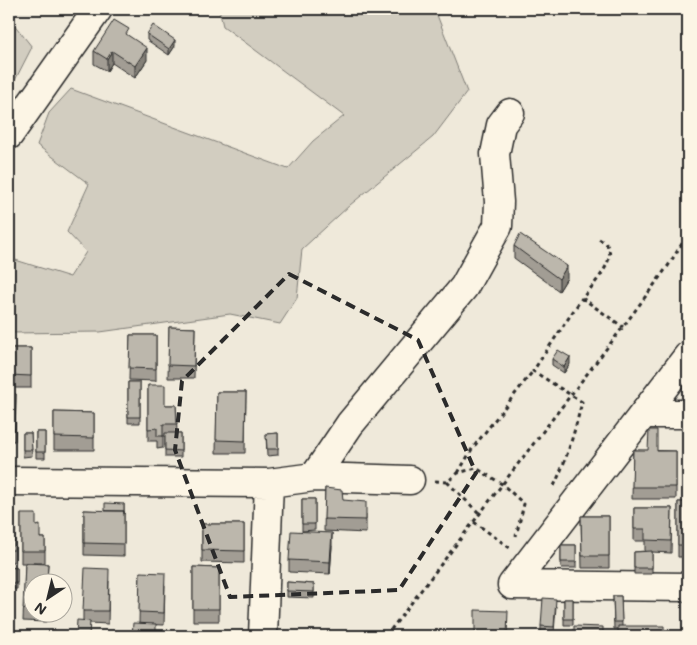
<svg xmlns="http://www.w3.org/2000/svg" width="697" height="645" font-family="Mali,sans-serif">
<rect width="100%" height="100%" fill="#efe9da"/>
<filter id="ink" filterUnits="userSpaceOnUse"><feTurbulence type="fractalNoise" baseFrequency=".02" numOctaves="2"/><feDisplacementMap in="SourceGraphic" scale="10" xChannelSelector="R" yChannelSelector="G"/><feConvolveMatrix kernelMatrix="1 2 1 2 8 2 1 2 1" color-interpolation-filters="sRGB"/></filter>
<g filter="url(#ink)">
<path fill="#d2cdc0" stroke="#7e7c76" d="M219 9H439L437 15 467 92 433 137 350 205 302 249 297 298 280 324 230 314 100 332 9 333V258L70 277 86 252 67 232 89 184 37 145 49 113 71 89 288 169 313 141 344 116 223 26Z
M9 18 32 47 9 92Z"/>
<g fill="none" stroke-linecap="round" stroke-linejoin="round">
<defs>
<path id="minor" d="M9 135 98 9
M644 414H688
M314 477 350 424 464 287 485 249 498 226 499 202 495 154 501 125 510 113
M9 481 269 483 314 477 410 480
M512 585 688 356
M512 585 688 587
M263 636 269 483"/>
</defs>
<use href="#minor" stroke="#2b2b2b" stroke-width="31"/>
<path stroke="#2b2b2b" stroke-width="3" stroke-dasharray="4 4" stroke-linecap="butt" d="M599 239C602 241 607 244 608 247 616 261 591 288 582 298L623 327
M458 473 472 449 533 371
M435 481 447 482 458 473 476 468 502 484 524 504 516 536
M447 482 480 514
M554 486C567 459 575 430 582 402L533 371 582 298
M474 522 510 548
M386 636 623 327 668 266 688 234"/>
<use href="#minor" stroke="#fcf5e5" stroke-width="28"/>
</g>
<path fill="#a29d94" stroke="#2b2b2b" d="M147 34 175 46 169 55 147 40Z
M129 36 147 60 135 78 112 63 107 71 94 64V51Z
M514 246 567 278 559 291 514 258Z
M169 327 195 328 194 378H168Z
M130 335H156V381L129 380Z
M9 348H31V388H9Z
M552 359 570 364 564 373 552 365Z
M128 382H140V423H128Z
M148 385 165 405H176L177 433H181V457H165V436H163V448L157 449V441H148Z
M217 392H246L245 453H216Z
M9 394H16L15 441H9Z
M54 412 94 413V450H54Z
M36 432H45V458H36Z
M23 433H31L32 456 23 457Z
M278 433V455L267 456 266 434Z
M633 450 676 451V499H632Z
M325 488 343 500 366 514V533L324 531Z
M302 499H315V530L302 531Z
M678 502H688V557H678Z
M124 504V556L84 555V510L105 511Z
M634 508H672L671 553 652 552V574H634V552L645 551V541H634Z
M21 514 36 526 40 538H45V563H21Z
M581 516H609V568H582Z
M9 524H15L14 562H9Z
M202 524H244V563L202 562Z
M561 545H576V568H561Z
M332 546 330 574 289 572V560Z
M25 563 48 564 47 582H32V612H46V622L23 621Z
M9 567 17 568V589H9Z
M193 567 219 568V621H193Z
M140 572 165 585 164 625 139 624Z
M109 581 108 624 90 623 83 621V611Z
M287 582 314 584V598L287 597Z
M613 596H621L622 626 618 629H614Z
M564 599H573V625H564Z
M556 606 554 633 541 632V626Z"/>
<path fill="#848078" stroke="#2b2b2b" d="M175 40V46L169 55V49Z
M147 48V60L135 78V66Z
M112 51V63L107 71V59Z
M567 266V278L559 291V279Z
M570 357V364L564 373V367Z
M332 533V546L330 574V562Z"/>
<path fill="#bcb7ac" stroke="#2b2b2b" d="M114 20 129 29 126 34 147 48 135 66 112 51 107 59 94 51Z
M153 25 175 40 169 49 147 34Z
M520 234 567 266 559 279 514 246Z
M169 327 195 328 194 366 168 365Z
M130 335H156V369L129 368Z
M9 348H31V376L9 375Z
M558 350 570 357 564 367 552 359Z
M128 382H140V417H128Z
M148 385H165V405H176L177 424H163V436H157V428L148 429Z
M217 392H246L245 441 216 440Z
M9 394H16L15 429H9Z
M54 412 94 413V438L54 437Z
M649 430H657V451H676V487H632L633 450H648Z
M36 432H45V452H36Z
M23 433H31L32 450H23Z
M165 433H181V451L165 450Z
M278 433V449H267L266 434Z
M325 488 342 490 343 500 366 502V520L324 519Z
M302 499H315V524H302Z
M678 502H688V545H678Z
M105 503 124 504V514V511H105Z
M634 508H672L671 541 645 540V529H634Z
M84 510 124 511V544L84 543Z
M21 514H36V526L40 525V538H45V551H21Z
M581 516H609V556H582Z
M9 524H15L14 550H9Z
M202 524H244V551L202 550Z
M291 531 332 533 330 562 289 560Z
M561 545H576V562H561Z
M652 551V568H634V552Z
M25 563 48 564 47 582H32V610L23 609Z
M9 567 17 568V583H9Z
M193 567 219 568V609H193Z
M85 568 109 569 108 611H83Z
M140 572 165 573 164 613 139 612Z
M287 582 314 584V592L287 591Z
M613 596H621L622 622H614Z
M543 598 556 599 554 627 541 626Z
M564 599H573V619H564Z
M475 610 508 611 507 636H475Z
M77 620 90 621 89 636H76Z
M133 623 156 624V636H132Z
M574 626 603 627V636H574Z
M618 626H664V636H618Z"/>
</g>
<path fill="none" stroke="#2b2b2b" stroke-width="4" stroke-dasharray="10 6" stroke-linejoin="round" d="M289 274 418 340 476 473 399 590 230 597 175 450 182 381Z"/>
<rect width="697" height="645" fill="none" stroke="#fcf5e5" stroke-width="30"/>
<rect x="15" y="15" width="667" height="615" fill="none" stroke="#2b2b2b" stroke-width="2" filter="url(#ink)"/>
<g transform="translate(48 598) rotate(215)"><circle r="24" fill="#fcf5e5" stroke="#a8a49b"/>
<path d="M0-4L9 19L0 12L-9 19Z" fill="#2b2b2b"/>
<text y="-8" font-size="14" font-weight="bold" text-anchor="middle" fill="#2b2b2b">N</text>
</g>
</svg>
